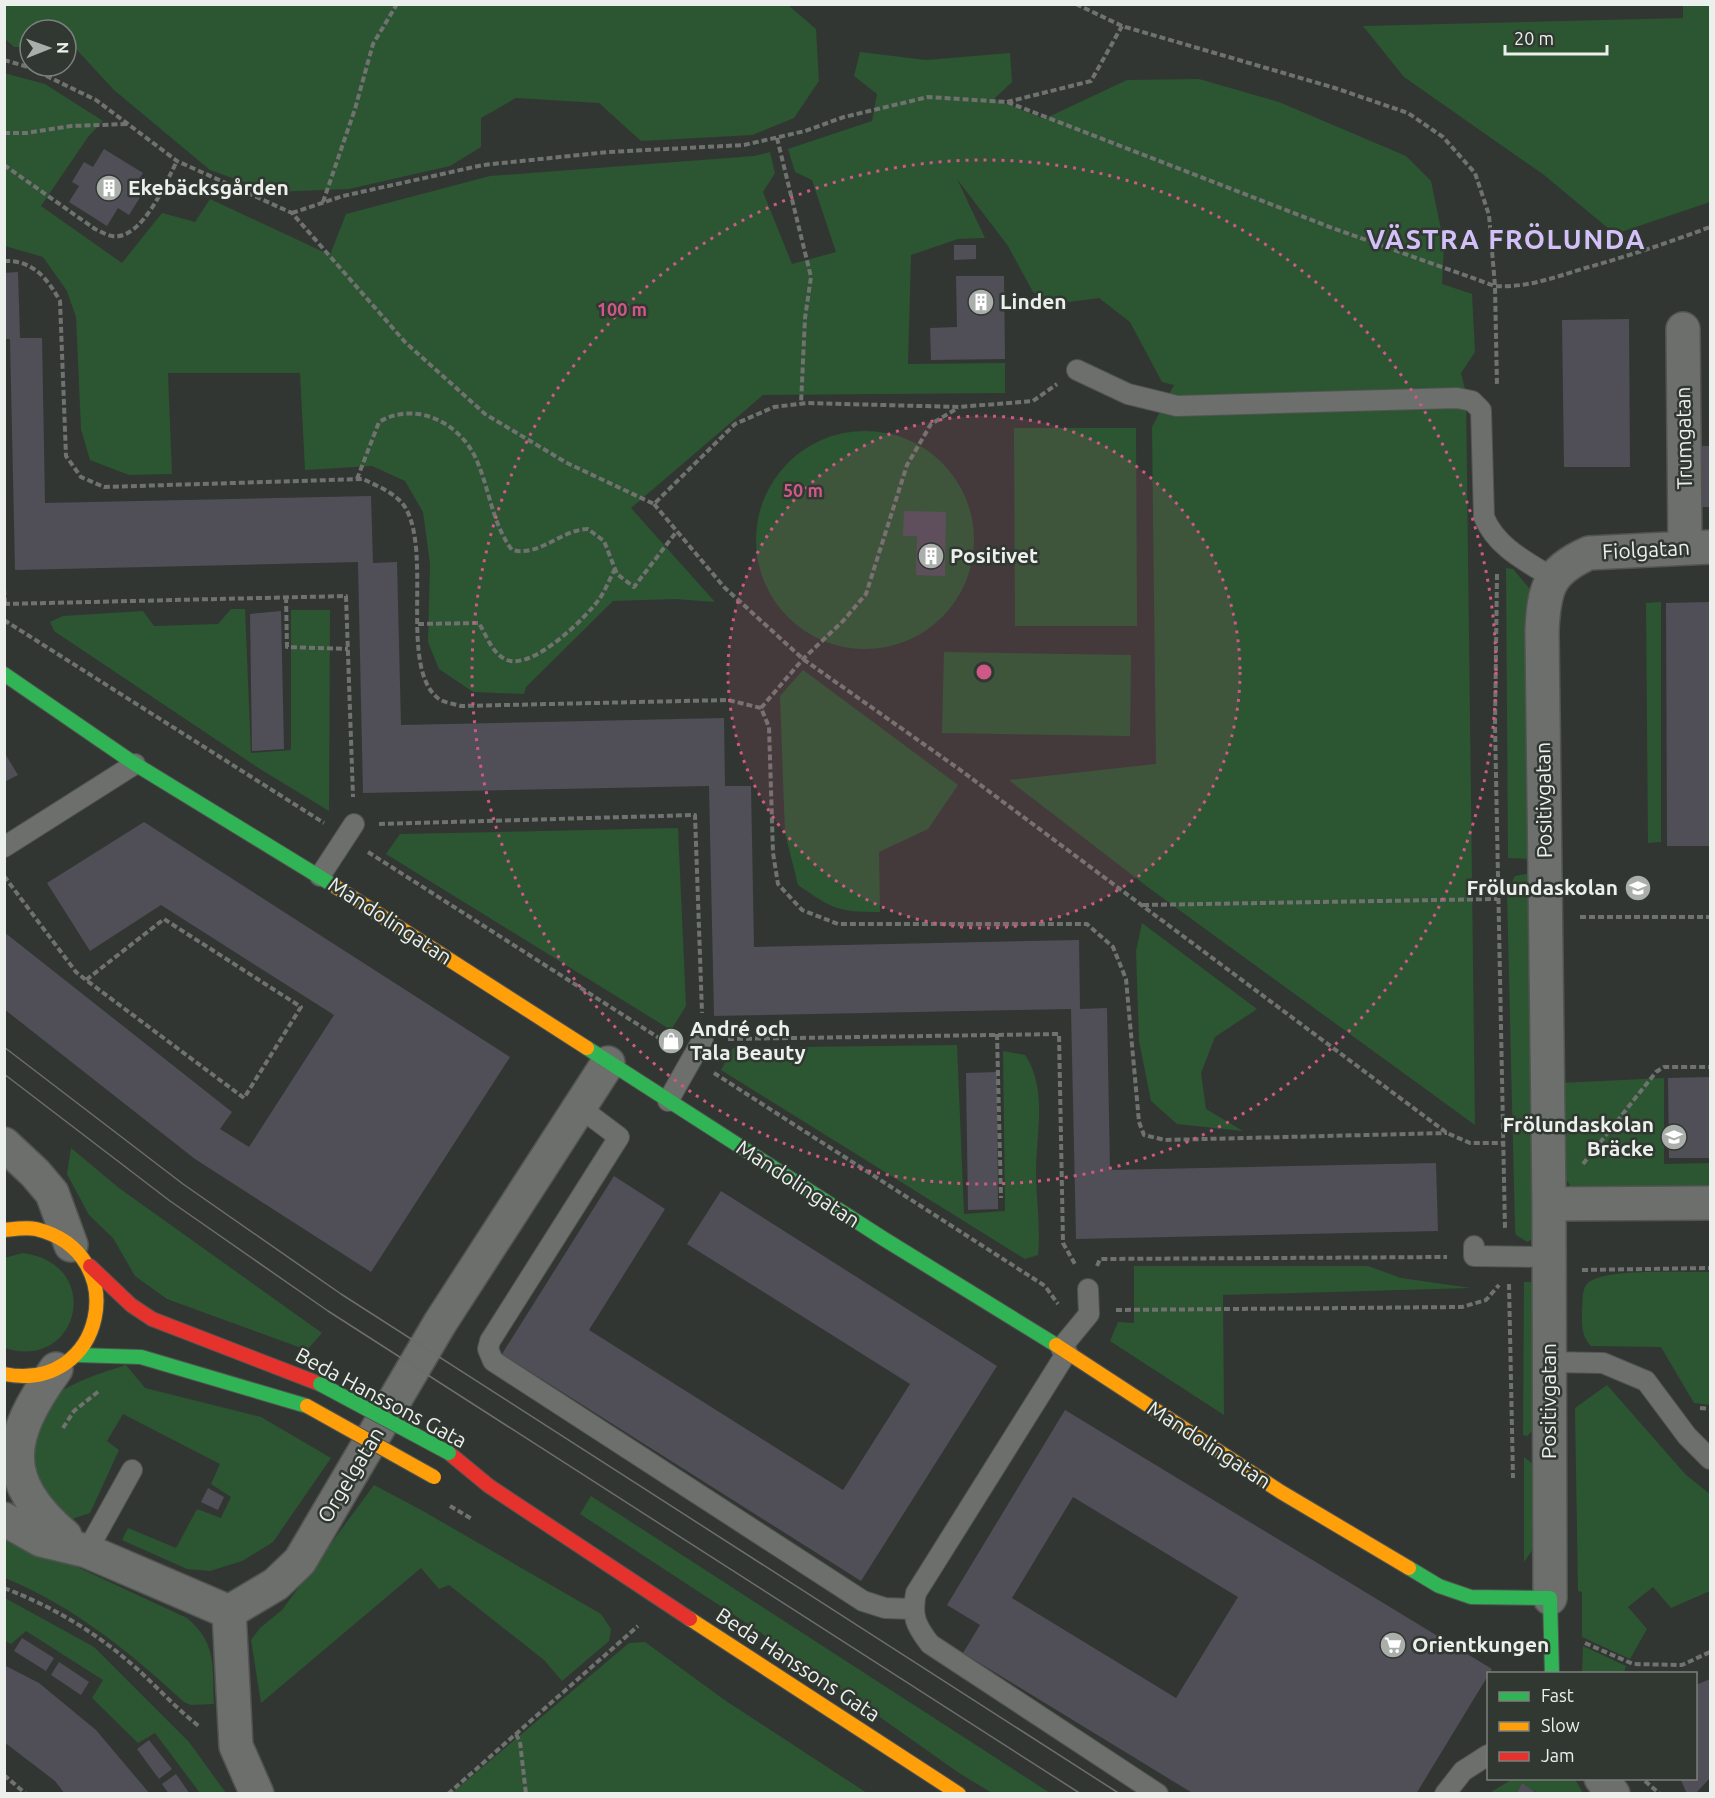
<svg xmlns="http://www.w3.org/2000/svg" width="1715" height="1798" font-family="Ubuntu,sans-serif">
<rect width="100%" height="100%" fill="#323632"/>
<path fill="#2c5532" d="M4 5H788L816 29 819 81 794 118 752 135 641 141 599 103 516 98 481 118V147L450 166 349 189 271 192 210 170 114 90 76 49 66 48V30H30V47H14L5 39Z
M1683 5H1710V202L1615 234 1544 175 1404 77 1363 26 1683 18Z
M860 52 926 60 1010 53 1012 82 994 99 1044 119 1127 80 1199 79 1279 102 1406 156 1431 181 1444 244 1442 284 1472 294 1475 352 1461 373 1466 393 1475 1125 1149 888 1009 780 1156 764 1152 427 1174 385 1162 382 1130 322 1099 298 1054 304 1033 292 1008 246 957 179 985 238 958 239 911 255 908 364 1005 363V393L763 395 631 508 715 602 675 599 613 601 526 687 524 694 473 692 439 669 428 642 430 564 423 512 405 481 372 466 305 470 300 373H168L172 474 129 475 90 460 81 429 76 317 67 291 43 257 5 246 4 73 45 84 103 121 88 137 41 206 122 263 162 213 195 222 210 199 330 255 346 214 490 176 754 156 770 152 775 173 763 192 792 264 836 252 812 180 795 172 788 149 872 121 877 94 854 76Z
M1014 428H1136L1137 626H1015Z
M756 540a109 109 0 1 1 218 0a109 109 0 1 1-218 0Z
M1506 568 1513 569 1529 588 1531 859 1508 858Z
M1661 602V842L1648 843 1646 603Z
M231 609H245L251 753 291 750V610H330L329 811 260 769 54 631 50 622 63 616 143 611 154 626 218 624Z
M944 652 1131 655 1130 736 942 733Z
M803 670 958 785 928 829 879 852 880 912C837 912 833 909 798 885L785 833 780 696Z
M678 828 686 1006 671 1030 386 854 400 834Z
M1531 873 1533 1239 1527 1242 1516 1235 1515 1230 1507 892 1515 876Z
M1142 923 1257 1009 1215 1037 1201 1073 1206 1109 1243 1131 1177 1124 1151 1101 1139 1041 1136 951Z
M957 1045 964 1214 1005 1211 1003 1051 1025 1055C1048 1089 1036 1134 1036 1172 1036 1200 1041 1227 1038 1255L1025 1259 721 1070 733 1048Z
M1664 1078V1164L1710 1163V1195H1577L1562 1174 1560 1083Z
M71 1148 119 1188 322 1333 307 1350 167 1299 135 1276 113 1238 89 1215 67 1174Z
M23 1253C105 1264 79 1372 5 1348L4 1258Z
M1134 1266H1368L1401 1278 1471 1288 1223 1295 1224 1415 1110 1341 1118 1322 1134 1323Z
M1710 1272V1405L1694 1403 1661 1347 1591 1346C1581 1336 1582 1325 1582 1311 1583 1303 1581 1291 1587 1284 1601 1267 1686 1273 1710 1272Z
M1524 1282H1533L1535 1428 1527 1436 1523 1435Z
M126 1365 145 1388 261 1417 331 1458 273 1542 242 1561 210 1571 187 1569 122 1540 128 1528 176 1548 197 1509 221 1518 231 1497 211 1484 220 1464 123 1414 107 1441 119 1450 90 1513 72 1519 63 1517 32 1481C33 1463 31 1443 34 1424 41 1390 98 1374 126 1365Z
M1607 1385 1686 1475 1710 1494V1591L1671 1608 1653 1587 1628 1607 1647 1629 1630 1659 1582 1637V1592L1578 1591 1575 1408Z
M1524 1457 1535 1466 1536 1545 1524 1562Z
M374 1485 423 1511 601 1614 611 1629 609 1641 562 1681 544 1660 449 1585 439 1589 421 1568 261 1703 251 1640 260 1628 282 1610Z
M591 1496 1050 1793H992L959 1773 754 1628 580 1514Z
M4 1533 187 1618C218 1644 212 1668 214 1704L191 1705 184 1702C130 1652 73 1606 5 1578Z
M5 1598 94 1647 189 1742 226 1793H200L155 1733 138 1743 92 1698 103 1680 26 1631 11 1644 5 1641Z
M645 1642 726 1701 867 1793H452L629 1643Z
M1583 1646 1626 1666 1624 1673H1582Z
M1514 1778 1575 1779 1583 1793H1538L1522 1784 1516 1793 1488 1794Z"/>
<path fill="#504e57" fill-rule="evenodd" d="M104 149 143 173 135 185 144 191 129 215 118 208 107 226 69 202 79 186 72 182 84 162 93 167Z
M954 245H976V259L954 260Z
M18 272 20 338H42L45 503 371 496 373 563 397 562 401 725 724 718 725 786H751L754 947 1079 940 1080 1009 1107 1008 1110 1170 1436 1163 1438 1231 1076 1239 1071 1009 714 1016 709 786 363 793 358 562 15 570 10 339H4V273Z
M956 276H1004L1005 359 931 360 930 328 957 327Z
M1629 319 1630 467H1564L1562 320Z
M1693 446H1710V507H1694Z
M904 511 946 512 945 576 916 575 917 536H903Z
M1710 602V846H1667L1666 603Z
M281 611 284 749 252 751 250 614Z
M4 752 18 775 4 782Z
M144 822 510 1057 371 1272 195 1159 4 1009V932L232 1112 220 1129 249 1147 334 1015 161 905 90 951 47 883Z
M997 1072 998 1209 968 1210 966 1073Z
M1710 1077V1158H1669L1668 1078Z
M614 1176 665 1209 589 1330 843 1490 910 1384 687 1244 721 1191 997 1366 861 1581 502 1354Z
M1065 1410 1492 1669 1416 1794H1194L963 1653 980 1625 947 1605ZM1073 1497 1238 1597 1176 1698 1012 1598Z
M208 1488 224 1497 218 1510 201 1502Z
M22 1638 54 1658 46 1671 14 1651Z
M59 1662 89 1682 81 1695 51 1675Z
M4 1665 39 1683 96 1730 150 1794H65L55 1781 4 1742Z
M1710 1679V1778L1695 1794H1687L1680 1778H1696V1685Z
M149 1740 172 1769 159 1779 137 1749Z
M176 1774 190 1794H169L162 1784Z
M1522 1783 1538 1794H1516Z"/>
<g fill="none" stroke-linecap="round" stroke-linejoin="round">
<defs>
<path id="lane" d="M1077 370 1128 394 1177 406 1457 398 1472 401 1481 410 1484 517C1496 547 1527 562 1553 578
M4 847 135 764
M320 876 354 824
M668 1101 703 1039
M579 1107 619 1137 490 1341 488 1349 493 1361 863 1601 885 1608 912 1609
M1474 1246V1256L1549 1257
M1061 1348 1089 1314 1088 1289
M1067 1352 916 1593C911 1616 916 1626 930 1644L1158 1794
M1549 1362 1603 1363 1646 1381 1687 1436 1710 1459
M87 1551 132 1470
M1445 1794 1463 1771 1488 1755"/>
<path id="street" d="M1683 329 1685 547
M4 1144 35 1173 52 1193 71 1245
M1549 1204 1710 1203
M56 1369C6 1438 0 1480 65 1536
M4 1519 41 1540 87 1551 229 1612 276 1584 300 1561 440 1323 608 1063
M1550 1598 1549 1204 1542 631C1544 589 1548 571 1589 553L1710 547
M229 1612 236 1746 257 1794
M1601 1778 1613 1794"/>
<path id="fast" d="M4 674 135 764 336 887
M587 1048 884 1239 1056 1345
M77 1355 141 1357 307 1406
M1409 1568 1439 1586 1471 1597 1550 1598 1552 1674"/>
<path id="slow" d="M336 887 587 1048
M4 1230C14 1229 26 1227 36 1229 134 1253 105 1394 4 1374
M1056 1345 1281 1492 1409 1568
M690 1619 959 1794"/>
<path id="jam" d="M90 1266 131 1305 152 1319 320 1384
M449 1453 489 1486 690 1619"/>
</defs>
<use href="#lane" stroke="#515451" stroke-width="22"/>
<use href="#street" stroke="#515451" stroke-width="36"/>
<use href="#fast" stroke="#515451" stroke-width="16"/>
<use href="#slow" stroke="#515451" stroke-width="16"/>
<use href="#jam" stroke="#515451" stroke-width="16"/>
<path stroke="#6f726f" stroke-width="4" stroke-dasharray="6 3" stroke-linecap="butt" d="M1076 4 1122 26 1335 88 1408 113 1443 137 1475 173 1489 215 1495 286 1497 386
M4 60 28 67 96 100 177 161 292 213 405 342 485 414 567 463 654 504 735 424 774 407 807 403 959 407 1033 401 1057 384
M1007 102 1091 81 1122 26
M4 133H26L71 126 127 124
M777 138 811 277 805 318 801 404
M4 165 95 229C100 231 106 235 112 236 142 241 166 182 177 161
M323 202 355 109 373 44 397 4
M292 213 343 196 483 165 608 152 744 145 805 131 844 117 928 97 1007 102 1327 226 1495 286C1525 288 1553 278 1582 269 1625 257 1668 243 1710 227
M4 261C33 260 47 278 60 301L66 456 81 477 104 487 363 479C377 486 396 493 405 507 433 553 398 669 439 699 445 703 455 704 461 706L728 700 761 708 769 727 773 853 778 884 802 910 838 924H1087L1113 947 1126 979 1139 1122 1144 1135 1165 1140 1447 1133
M357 479 379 422C416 400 461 423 477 461 490 491 492 523 512 550 540 557 560 530 588 529L604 541 617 574 634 587 677 531
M654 504 724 587 803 659 959 769 1447 1133 1470 1143H1505
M1497 574 1495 725 1505 1229
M4 589 5 603
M286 597 287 647 348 649
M4 604 346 596 353 797
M4 620 324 823
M418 624 479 623C486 635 493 655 507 660 533 670 586 618 600 598 606 589 610 578 615 569
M761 708 803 659 843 621 866 594 907 465 931 424 958 408
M379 824 695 815 702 1013
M368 852 670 1045
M4 876 76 972 86 980 244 1098 301 1007 164 919 86 980
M1143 905 1497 899
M1580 917H1710
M997 1034 1001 1198
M728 1039 1059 1034 1063 1243 1076 1266
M714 1073 1045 1286 1058 1304
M1583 1164 1656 1072 1664 1067H1710
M1097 1266 1100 1259 1447 1257
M1582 1270 1710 1268
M1509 1284 1513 1478
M1116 1310 1462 1307 1486 1300 1499 1285
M1700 1408 1710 1409
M63 1428 74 1411 99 1391
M450 1506 472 1519
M4 1588C49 1605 92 1630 128 1661 153 1682 174 1707 200 1727
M1585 1643 1633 1664 1682 1665 1710 1652
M516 1734 520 1742 526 1794
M4 1775 26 1794
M1645 1781 1660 1794
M448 1794 638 1626"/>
<use href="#lane" stroke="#6c6f6c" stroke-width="20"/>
<use href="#street" stroke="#6c6f6c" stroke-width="33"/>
<use href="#fast" stroke="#30b455" stroke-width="14"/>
<use href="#slow" stroke="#ff9f0a" stroke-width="14"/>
<use href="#jam" stroke="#e5322d" stroke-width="14"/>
<path stroke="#6c6d6c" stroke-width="1.5" d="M4 1047 183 1184 341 1294 1120 1794
M4 1074 170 1201 328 1311 1081 1794"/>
<defs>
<path id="fast-bridge" d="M320 1384 449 1453"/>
<path id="slow-bridge" d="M307 1406 434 1477"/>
</defs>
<use href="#fast-bridge" stroke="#515451" stroke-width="16" stroke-linecap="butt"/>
<use href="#slow-bridge" stroke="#515451" stroke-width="16" stroke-linecap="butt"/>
<use href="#fast-bridge" stroke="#30b455" stroke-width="14"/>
<use href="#slow-bridge" stroke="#ff9f0a" stroke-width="14"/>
</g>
<circle cx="984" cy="672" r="256" fill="#cf5986" fill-opacity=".12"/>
<g fill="none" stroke="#cf5986" stroke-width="3" stroke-dasharray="3 6">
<circle cx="984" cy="672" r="256"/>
<circle cx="984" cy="672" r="512"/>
</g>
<defs>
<symbol id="building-disc" viewBox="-11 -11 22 22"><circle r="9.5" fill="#abafab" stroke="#313731"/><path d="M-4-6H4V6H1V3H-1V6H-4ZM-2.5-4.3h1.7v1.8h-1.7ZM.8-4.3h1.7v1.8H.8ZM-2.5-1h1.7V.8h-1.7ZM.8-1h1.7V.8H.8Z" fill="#fff"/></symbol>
<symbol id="school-disc" viewBox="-11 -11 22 22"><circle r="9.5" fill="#abafab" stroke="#313731"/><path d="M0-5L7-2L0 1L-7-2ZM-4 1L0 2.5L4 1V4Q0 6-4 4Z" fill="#fff"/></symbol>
<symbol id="shop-disc" viewBox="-11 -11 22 22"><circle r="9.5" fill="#abafab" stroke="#313731"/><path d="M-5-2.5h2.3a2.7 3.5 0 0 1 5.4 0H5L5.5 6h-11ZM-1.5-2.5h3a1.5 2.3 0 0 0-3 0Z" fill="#fff"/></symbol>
<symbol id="supermarket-disc" viewBox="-11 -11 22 22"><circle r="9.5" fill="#abafab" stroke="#313731"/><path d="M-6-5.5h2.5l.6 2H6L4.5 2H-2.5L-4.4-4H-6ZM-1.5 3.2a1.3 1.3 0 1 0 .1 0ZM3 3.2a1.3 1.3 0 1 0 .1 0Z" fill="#fff"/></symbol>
</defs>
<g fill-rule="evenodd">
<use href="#building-disc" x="94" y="173" width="30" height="30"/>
<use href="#building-disc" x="966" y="287" width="30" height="30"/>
<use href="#building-disc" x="916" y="541" width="30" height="30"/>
<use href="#school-disc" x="1623" y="873" width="30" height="30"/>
<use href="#shop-disc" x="656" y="1026" width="30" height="30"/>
<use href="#school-disc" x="1659" y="1122" width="30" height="30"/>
<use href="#supermarket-disc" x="1378" y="1630" width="30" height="30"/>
</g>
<g text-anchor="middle" stroke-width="5" stroke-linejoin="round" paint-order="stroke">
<g font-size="21" font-weight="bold" fill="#ecf0ec" stroke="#313731" text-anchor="start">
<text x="128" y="195">Ekebäcksgården</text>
<text x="1000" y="309">Linden</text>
<text x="950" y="563">Positivet</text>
<text x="1618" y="895" text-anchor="end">Frölundaskolan</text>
<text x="690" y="1036">André och<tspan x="690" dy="24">Tala Beauty</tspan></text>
<text x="1654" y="1132" text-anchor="end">Frölundaskolan<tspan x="1654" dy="24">Bräcke</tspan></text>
<text x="1412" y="1652">Orientkungen</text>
</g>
<g font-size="21" fill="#ecf0ec" stroke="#313731">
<text transform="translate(1684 438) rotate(-91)" y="7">Trumgatan</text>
<text transform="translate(1646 550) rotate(-3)" y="7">Fiolgatan</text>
<text transform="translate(1544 800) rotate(-91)" y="7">Positivgatan</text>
<text transform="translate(390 921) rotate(33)" y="7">Mandolingatan</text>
<text transform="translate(798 1184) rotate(33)" y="7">Mandolingatan</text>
<text transform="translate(381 1398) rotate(28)" y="7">Beda Hanssons Gata</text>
<text transform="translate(1549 1401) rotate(-90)" y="7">Positivgatan</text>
<text transform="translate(1209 1445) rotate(33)" y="7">Mandolingatan</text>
<text transform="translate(351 1475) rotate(-59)" y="7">Orgelgatan</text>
<text transform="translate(798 1665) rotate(33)" y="7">Beda Hanssons Gata</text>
</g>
<g font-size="27" font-weight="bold" letter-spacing="1.5" fill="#d3c0f8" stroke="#313731">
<text x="1506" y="249">VÄSTRA FRÖLUNDA</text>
</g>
</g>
<circle cx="984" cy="672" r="9" fill="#cf5986" stroke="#313731" stroke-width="3"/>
<g font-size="18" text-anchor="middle" font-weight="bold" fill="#cf5986" stroke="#313731" stroke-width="5" stroke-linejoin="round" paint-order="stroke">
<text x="622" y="316">100 m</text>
<text x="803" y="497">50 m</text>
</g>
<rect width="1715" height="1798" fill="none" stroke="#ecf0ec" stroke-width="12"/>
<rect x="1487" y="1672" width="210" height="108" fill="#313731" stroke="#7c817c" stroke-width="1.5"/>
<rect x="1499" y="1692" width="30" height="9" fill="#30b455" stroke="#7c817c" stroke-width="1.5"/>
<text x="1541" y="1702" font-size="18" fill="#ecf0ec">Fast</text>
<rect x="1499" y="1722" width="30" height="9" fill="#ff9f0a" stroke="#7c817c" stroke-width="1.5"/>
<text x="1541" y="1732" font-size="18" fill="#ecf0ec">Slow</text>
<rect x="1499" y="1752" width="30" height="9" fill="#e5322d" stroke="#7c817c" stroke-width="1.5"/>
<text x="1541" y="1762" font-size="18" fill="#ecf0ec">Jam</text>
<g transform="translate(48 48) rotate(89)"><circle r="28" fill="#313731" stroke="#7c817c" stroke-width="1.5"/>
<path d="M0-4.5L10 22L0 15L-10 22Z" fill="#abafab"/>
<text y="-9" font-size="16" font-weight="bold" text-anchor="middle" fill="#ecf0ec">N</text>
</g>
<path d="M1505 45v9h102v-9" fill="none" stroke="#ecf0ec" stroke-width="3"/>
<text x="1514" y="45" font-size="18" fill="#ecf0ec" stroke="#313731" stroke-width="4.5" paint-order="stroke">20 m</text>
</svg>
